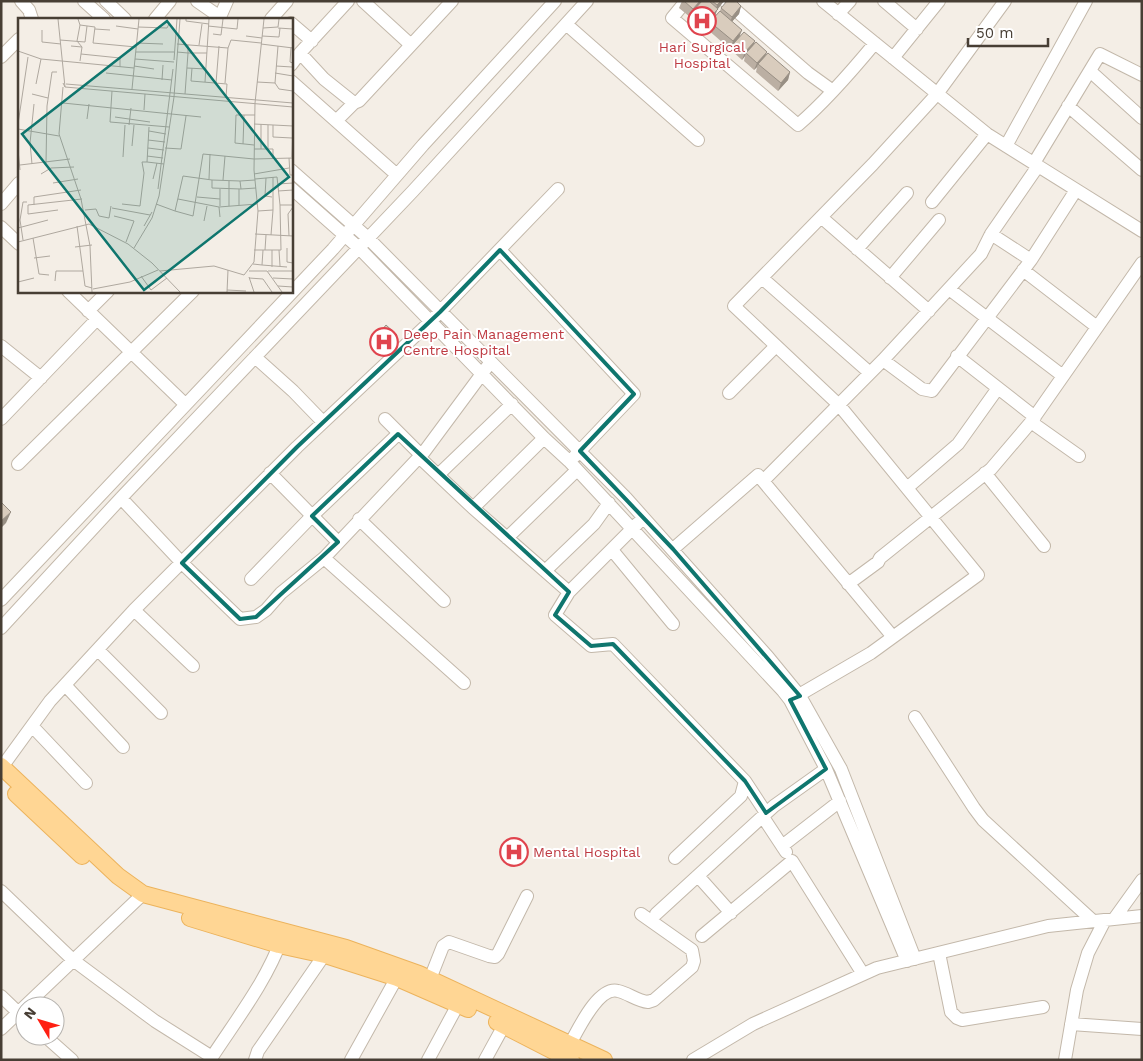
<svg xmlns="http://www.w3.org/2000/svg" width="1143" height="1061" font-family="'Work Sans',sans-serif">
<rect width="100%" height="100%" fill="#f4eee6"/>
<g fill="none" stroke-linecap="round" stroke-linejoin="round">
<defs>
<path id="minor" d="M21 1 29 10 32 19
M84 1 104 19
M106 1 125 19
M197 1 220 17 227 1
M363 1 411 45
M686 1 672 18 798 125C826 101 851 72 875 43
M725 1 808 73 833 91
M823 1 987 134 1142 231
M884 1 917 29
M838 14 850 1
M155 19 170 1
M271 19 287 1
M291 23 312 41
M566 24 698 140
M300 53 324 79 354 103 359 101 452 1
M1 57 19 39
M893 58 939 1
M291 65 300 53 348 1
M1090 71 1142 118
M291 81 397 175
M1068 106 1142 170
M336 121 354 103
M1006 146 1086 1
M1034 163 1100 54 1142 75
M1038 166 991 234 1031 260 1076 190
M291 170 368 238 626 498 768 657 800 696 841 769 915 959
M291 188 359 248 544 438 569 461 783 691 790 700 826 769 907 961
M932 202 987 134
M1 204 19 183
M821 217 929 311
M1 227 19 244
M991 234 981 254 883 360 922 389 932 391 1031 260
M857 249 907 193
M500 250 634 394 575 456
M1023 270 1097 327
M762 278 870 373
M890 278 939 220
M949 289 1063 376
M68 291 185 404
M88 311 108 291
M1 346 41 378
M957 356 1035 417
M255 357 293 391 323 422
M729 393 776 346
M1 419 97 319
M385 419 421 455
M1079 456 1031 422 1142 263
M419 457 473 508 569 592 555 615 591 646 613 644 745 781 741 796 675 858
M18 464 193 291
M270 473 338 542
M985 473 1044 546
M438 475 512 404
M763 481 883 360
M907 488 958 444 998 388
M121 498 182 563 240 619 256 617 266 610 281 593 324 558 424 452 487 367
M473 508 544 438
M359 519 444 601
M507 538 577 470
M673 549 758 475 893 637 871 653 792 699
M612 550 673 624
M324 558 464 683
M545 571 594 524 609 503
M251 579 312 516 398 434
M848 584 878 562 880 558 991 469 1031 422
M569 592 638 523
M1 600 333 249 423 145 555 1
M134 610 193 666
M1 628 121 498 413 191 587 1
M893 637 978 575 839 405 734 306 873 164 937 94 1005 1
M98 650 161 713
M65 685 123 747
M915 717 974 808 983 820 1093 921
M32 726 86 783
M2 767 50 701 134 610 297 447 431 321 558 189
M745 781 766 813
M763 817 786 852
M782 846 840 801
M698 876 731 913
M1 891 73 960 155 1021 212 1057
M656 914 774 806 826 769
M1114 919 1142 880
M702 936 792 861 863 974
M939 953 951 1012 957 1018 962 1020 1043 1007
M430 979 443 946 449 942 489 956 495 957 498 954 527 896
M1 996 25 1019
M1071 1024 1142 1029
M1 1029 143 894
M45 1036 72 1060
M570 1044C578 1030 598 986 618 991 628 993 637 1001 648 1002L654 1000 692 967 694 961 692 950 641 914
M210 1060C236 1020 266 982 282 938
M255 1060 258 1051 329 948
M351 1060 401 970
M428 1060 462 997
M485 1060 508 1018
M693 1060 753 1024 877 968 1048 926 1142 916
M1065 1060 1077 990 1088 953 1105 920"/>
<path id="major" d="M1 766 118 876 143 894 346 948 419 974 604 1060
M16 794 82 856
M190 918 279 945 325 955 397 978 468 1009
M497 1022 571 1060"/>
</defs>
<use href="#minor" stroke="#c3b8aa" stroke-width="14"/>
<use href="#major" stroke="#ecb35c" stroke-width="18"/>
<use href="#minor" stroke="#fff" stroke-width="12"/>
<use href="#major" stroke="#ffd694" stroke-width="16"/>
</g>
<path fill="#bbafa3" d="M682 1H701V2L702 1H724L717 10 715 16 720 11 721 8 741 6 739 14 732 21 740 36 765 56 790 72 788 80 778 91 756 72 757 67 754 70 744 61 745 56 742 60 731 50 734 44 730 49 707 29 710 22 704 30 690 19 692 15 690 17 679 8Z
M397 335 395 343 384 355 373 345 376 337Z"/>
<path fill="#988f84" d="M700 1H701L700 6 693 11 690 17 693 9Z
M721 1H724L717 10 715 16 704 30 706 22 715 12 717 5Z
M741 6 739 14 729 25 732 17Z
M742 30 739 38 730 49 733 41Z
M755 41 752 49 746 53 745 56 742 60 745 52Z
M767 52 764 59 758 64 757 67 754 70 757 63Z
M790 72 788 80 778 91 781 83Z
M397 335 395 343 384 355 387 347Z
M11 512 6 523 1 528V521Z"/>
<path fill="#d9ccbd" stroke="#988f84" d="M684 1H700L693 9Z
M702 1H709L718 9 706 22 693 11Z
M712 1H721L717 5Z
M727 1H736L741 6 732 17 721 8Z
M720 11 742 30 733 41 710 22Z
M744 32 755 41 745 52 734 43Z
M756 42 767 52 757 63 746 53Z
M768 53 790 72 781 83 758 64Z
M386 325 397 335 387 347 376 337Z
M1 502 11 512 1 521Z"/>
<path fill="none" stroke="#0f766e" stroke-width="4" stroke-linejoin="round" d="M500 250 634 394 580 451 673 549 800 696 790 700 826 769 766 813 745 781 613 644 591 646 555 615 569 592 398 434 312 516 338 542 256 617 240 619 182 563 297 447 440 312Z"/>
<defs>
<symbol id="hospital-ring" viewBox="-11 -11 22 22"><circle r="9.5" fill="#fff" stroke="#e0444e" stroke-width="1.5"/><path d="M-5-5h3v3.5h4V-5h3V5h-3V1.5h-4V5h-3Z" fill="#e0444e"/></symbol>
</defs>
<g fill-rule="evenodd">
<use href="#hospital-ring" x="686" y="5" width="32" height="32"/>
<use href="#hospital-ring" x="368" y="326" width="32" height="32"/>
<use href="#hospital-ring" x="498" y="836" width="32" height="32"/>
</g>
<g text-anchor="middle" stroke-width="4" stroke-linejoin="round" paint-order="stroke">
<g font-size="14" fill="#be3a42" stroke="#fff" text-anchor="start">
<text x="702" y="52" text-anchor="middle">Hari Surgical<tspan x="702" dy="16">Hospital</tspan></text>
<text x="403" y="339">Deep Pain Management<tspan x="403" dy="16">Centre Hospital</tspan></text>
<text x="533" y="857">Mental Hospital</text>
</g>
</g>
<g transform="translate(18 18)">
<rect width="275" height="275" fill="#f4eee6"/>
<path fill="none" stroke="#afa89f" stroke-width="1" d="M40 1 47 69 45 65M60 1 62 7 77 9 75 25 118 29M168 1V3L191 6M62 7 59 23 64 29M98 8 120 11M190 8 219 11 220 1M120 9 149 10 151 6M245 10 260 9 261 1M260 10 275 11M77 11 92 12M24 12V24L43 26M195 16 203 17 205 1M228 18 244 20M244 18 261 19 262 10M42 22 67 24 69 8M118 25 145 26M159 26 210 30 207 65M243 26 275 30M170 27V35H189M181 27 184 6M53 28 64 29 62 43M260 28 257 65 261 71 275 73M273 29 272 44 275 45M210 30 213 22 243 25M0 33 23 41 116 50M118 34H156M159 34 170 35 167 76M63 36 102 40V49M117 41 156 44M156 42 159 1M116 48 136 51M258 48 274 49M169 50 188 51M174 50 173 63 209 66 208 79M88 55 154 62M257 55 275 58M144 62 145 47M187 64 191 1M239 64 257 65M198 65 201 28M18 66 23 41M48 66 275 85M45 69 41 116 63 181 72 228 74 274M47 69 275 89M114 71 121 1M94 73 92 104 151 109M14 76 30 80M45 85 183 99M126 92 127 76M97 99 132 104M69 101 71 86M0 106 10 39M236 106 275 108M111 107 113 90M255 107V119L274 120M0 111 41 118M131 113 148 116M130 122 147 124M225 126 226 97M236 127 217 125 218 97H237M114 128 116 107M130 130 146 132M147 130 163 131 168 98M236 131H255V140M243 131V106M250 131V107M0 132 2 152M129 138 145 140M105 139 107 107M274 139 275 108M271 140 272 157H275M129 144 146 146M28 145 29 88 34 54H39M14 146 12 125 16 86M2 147 52 141M23 156 33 150 56 149M236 156 271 150M248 160 247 178 254 179M135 161 139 145M191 161 192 136M237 161 259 159 262 187H275M205 162 207 138M237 162 222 163 223 171 238 170M211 163V188M222 163 194 162V170L223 171M35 165 60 161M260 166 275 165M140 171 155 51M221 171V187M260 173 275 172M179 179 202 181M160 181 201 189M104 186 122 188 126 155 124 144H129L131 109M138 186 157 193 165 158 194 162M16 187V179L63 172M202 188V171M94 190 132 197M40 192 10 196V187L64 181M67 192 78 191 81 198 91 200 93 188M157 193 175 198 185 136 236 141 275 140M240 193 255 192V159M96 198 116 203 108 224M202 199 201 189 239 186M186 203 189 188M59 208 67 268 74 270M126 208 134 194M0 210 30 202M237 216 275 218M253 217 255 192M271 218 270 196 275 189M15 220 21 256 31 257M5 222 2 202 5 184H9M0 224 71 206 110 226 134 245 162 274M57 229 74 227M116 230 134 200 141 178 156 79 162 1M269 230V244L275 245M236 232H263L262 187M247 232 248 217M261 232 262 248M16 240 32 238M235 246 244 247 245 232M244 247 269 249M254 249V232M142 253 196 248 226 257 236 244 240 193 236 152 237 85 246 1M231 253H249L264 274M250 253H275M123 258 133 272 149 260M231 259 236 274M231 260 245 261 254 274M255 260 275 261M37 263 38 253H65M0 264 16 260M260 268 275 269M75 271 112 264 140 252M209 272 228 273M209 274 210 252"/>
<path fill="#0f766e" fill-opacity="0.15" stroke="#0f766e" stroke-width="2.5" d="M149 3 271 159 126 272 4 116Z"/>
<rect width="275" height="275" fill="none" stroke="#473e34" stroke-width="2.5"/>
</g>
<rect width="1143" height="1061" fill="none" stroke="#473e34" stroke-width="5"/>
<g transform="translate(40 1021) rotate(308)"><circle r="24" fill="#ffffff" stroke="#b5b2ae"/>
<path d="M0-4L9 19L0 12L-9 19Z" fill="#ff1f12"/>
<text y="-8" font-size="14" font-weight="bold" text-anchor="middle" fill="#473e34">N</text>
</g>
<path d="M968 38v8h80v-8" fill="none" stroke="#473e34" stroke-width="2.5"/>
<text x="976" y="38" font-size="15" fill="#473e34" stroke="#ffffff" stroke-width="4" paint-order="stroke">50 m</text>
</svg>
